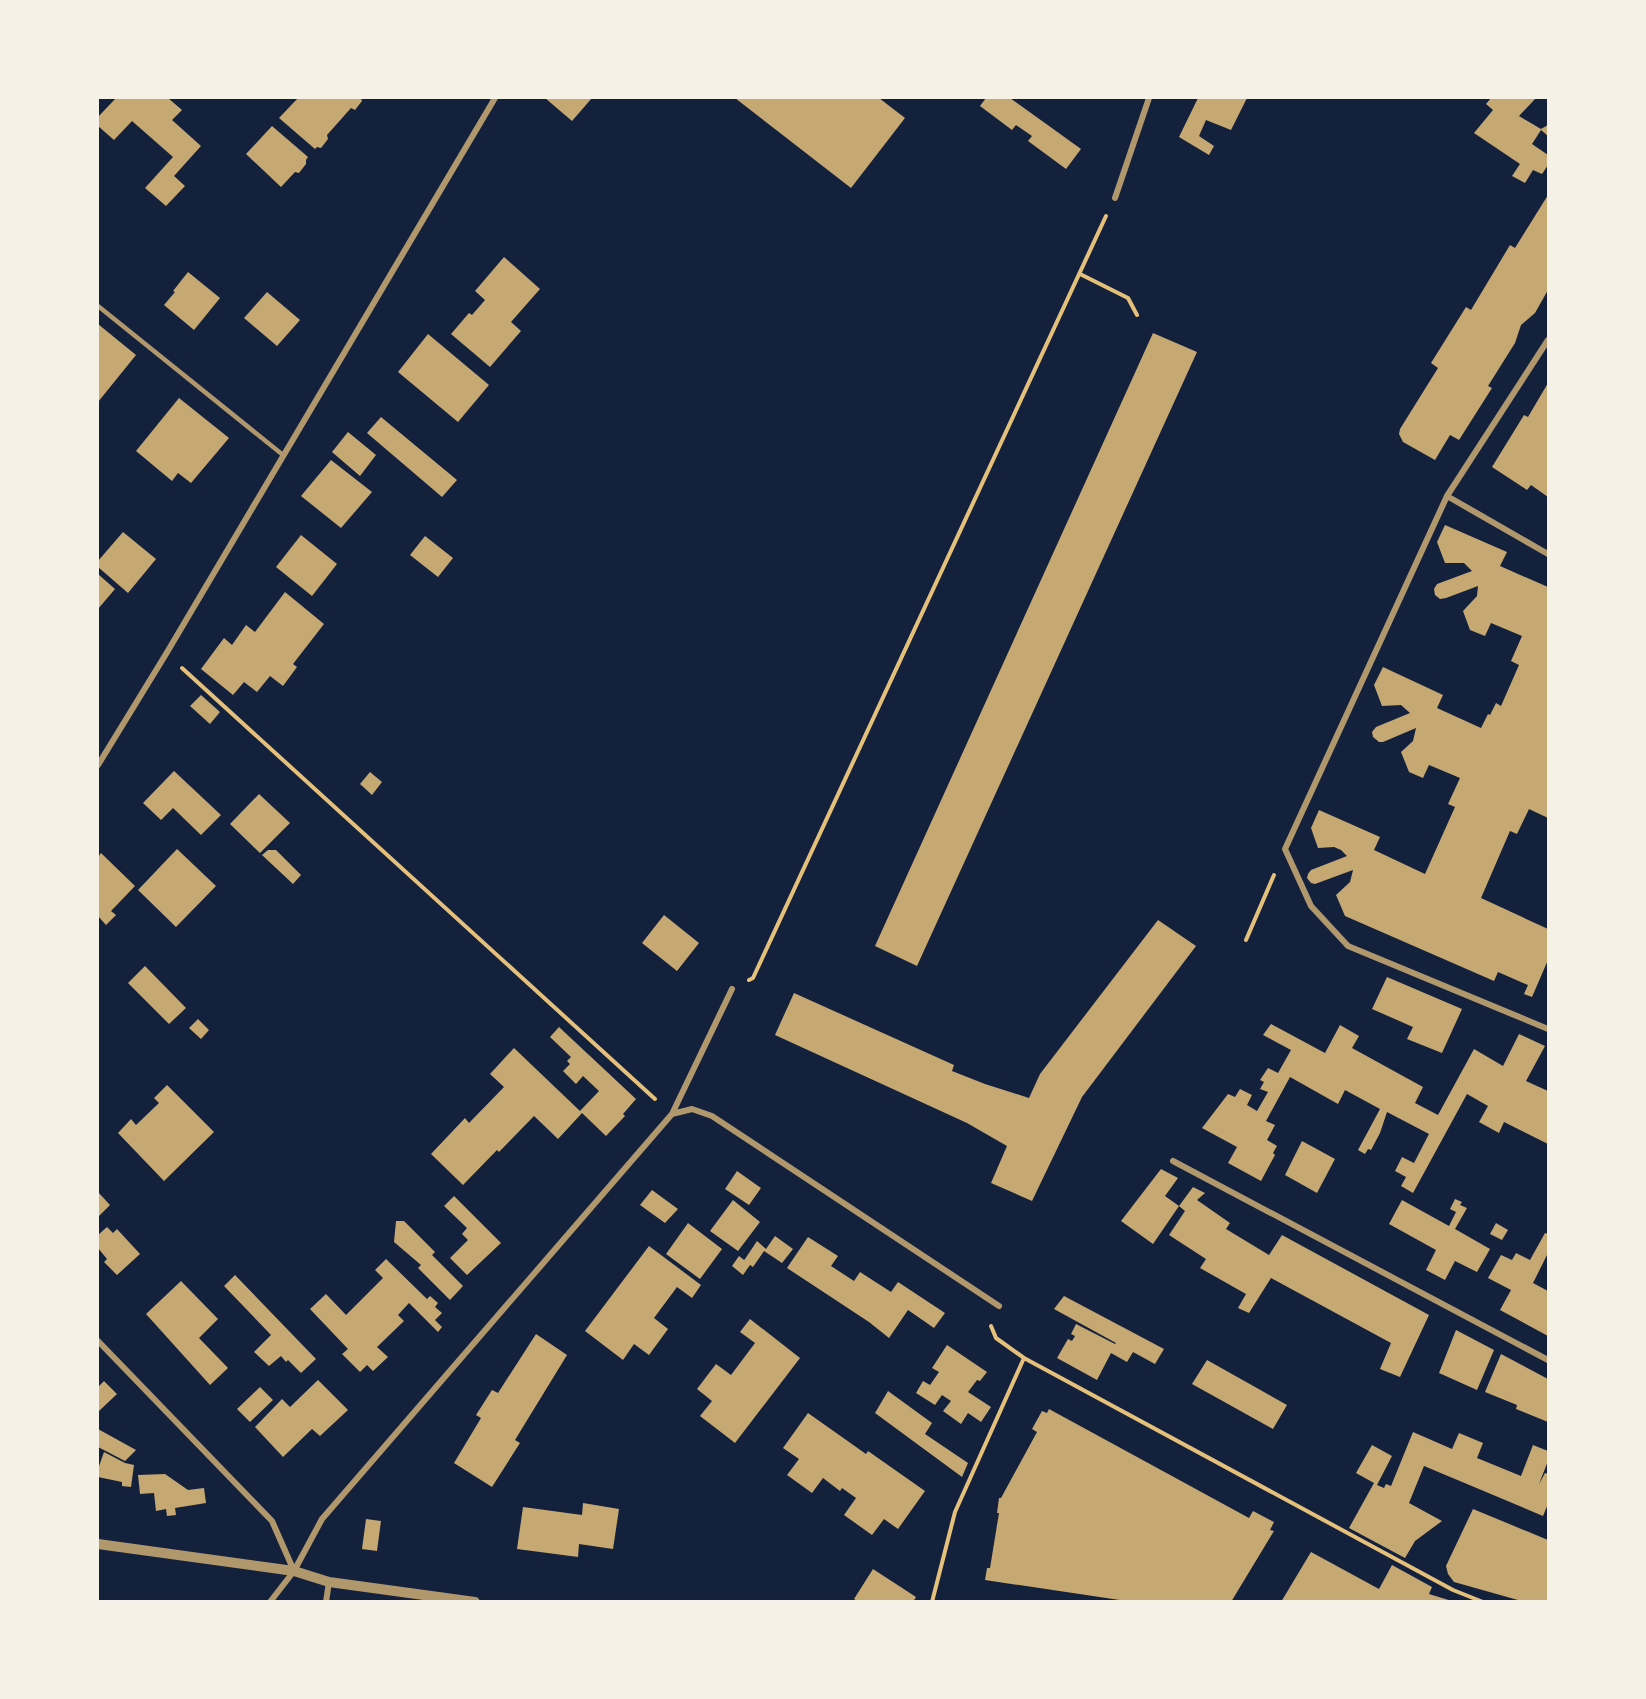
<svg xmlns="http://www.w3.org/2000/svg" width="1646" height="1699" font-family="'Nunito Sans',sans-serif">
<rect width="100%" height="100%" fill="#14213d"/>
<path fill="#c6a872" d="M116 98H168L182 110 172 120 201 146 174 176 185 186 166 206 145 188 173 157 132 121 114 140 98 126V117Z
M298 98H361L362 101 355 110 351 108 327 135 328 139 321 148 317 147 315 149 279 118Z
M545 98H592L572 121Z
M735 98H879L905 118 851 188Z
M986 98H1010L1081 149 1066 169 1028 141 1032 136 1016 125 1012 130 980 106Z
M1198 98H1247L1231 130 1206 120 1199 136 1214 146 1209 155 1179 137Z
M1491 98H1536L1519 116 1541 129 1548 125V136L1541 130 1532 144 1548 155V165L1542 174 1533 170 1525 183 1512 176 1520 164 1474 133 1493 110 1486 104Z
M272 126 308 157 306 160V164L299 173 295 172 281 187 246 154Z
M1548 195V290L1535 313 1521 325 1515 343 1488 386 1492 388 1459 440 1450 435 1435 460 1403 442 1399 434 1400 429 1438 368 1431 363 1466 307 1471 310 1510 245 1515 248Z
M504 257 540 289 511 322 521 331 490 367 451 334 469 313 472 315 485 300 475 291Z
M188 272 220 298 194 330 164 305 175 292 173 291Z
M267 292 300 320 277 346 244 318Z
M98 324 136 355 98 402Z
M1153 333 1197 352 917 966 875 946Z
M428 334 489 385 458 422 398 372Z
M1548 383V497L1531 485 1527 490 1492 467 1524 415 1528 417Z
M179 398 229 438 191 483 178 473 172 481 136 451Z
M381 417 457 480 442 497 367 433Z
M348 432 376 455 360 476 332 452Z
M331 460 372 492 341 528 301 496Z
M1445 525 1507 552 1500 566 1548 587V818L1529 809 1517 834 1510 831 1481 898 1548 929V960L1532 997 1524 994 1528 985 1498 972 1494 981 1345 916 1336 895 1350 882 1353 870 1315 884 1311 883 1307 878 1308 874 1311 870 1347 856 1341 850 1334 847 1318 848 1311 828 1319 810 1380 837 1374 850 1425 874 1455 807 1448 804 1460 778 1429 765 1423 778 1409 772 1401 752 1413 741 1416 728 1383 742H1379L1373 737 1372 732 1376 727 1410 713 1401 705 1382 706 1374 685 1383 667 1443 695 1437 708 1481 728 1488 714 1490 715 1496 703 1501 706 1519 665 1511 661 1522 636 1491 623 1485 636 1470 630 1463 611 1477 596 1478 586 1446 598 1440 599 1435 595 1434 589 1437 584 1472 571 1464 563H1445L1437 542Z
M123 532 156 559 128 593 98 567V561Z
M301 535 337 564 312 596 276 567Z
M425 536 453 558 438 577 410 555Z
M98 574 115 589 98 609Z
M285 592 324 624 293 664 297 667 283 686 270 676 257 692 244 682 233 695 201 669 224 638 232 645 246 625 255 632Z
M201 695 220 712 210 724 190 706Z
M174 771 221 815 201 835 173 808 161 820 143 803Z
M370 772 382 782 372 795 360 784Z
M259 794 290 823 260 853 230 824Z
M177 849 216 886 176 927 138 890Z
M268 850H276L301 875 293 884 262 855Z
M101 853 135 886 111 911 116 915 106 925 98 916V857Z
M664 915 699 943 677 971 642 943Z
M1158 920 1196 946 1082 1097 1032 1201 991 1183 1007 1146 967 1123 775 1035 794 993 954 1065 952 1071 985 1084 1029 1098 1040 1074Z
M145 966 186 1008 169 1024 128 983Z
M1387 977 1462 1009 1442 1053 1407 1039 1413 1027 1372 1009Z
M198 1019 209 1030 201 1039 189 1028Z
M1271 1024 1325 1053 1340 1025 1359 1036 1352 1048 1423 1087 1415 1103 1438 1115 1474 1049 1503 1066 1519 1034 1545 1046 1526 1081 1548 1091V1144L1504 1122 1499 1133 1479 1122 1488 1106 1467 1094 1413 1193 1401 1186 1406 1177 1395 1171 1402 1157 1414 1163 1429 1134 1387 1112 1380 1133 1371 1150 1368 1149 1365 1154 1358 1150 1380 1109 1345 1090 1338 1104 1290 1077 1266 1121 1275 1125 1267 1140 1277 1146 1273 1153 1275 1155 1261 1181 1228 1163 1237 1147 1202 1128 1228 1094 1235 1097 1240 1089 1252 1095 1247 1105 1257 1111 1268 1092 1260 1089 1264 1082 1260 1080 1268 1068 1278 1073 1291 1050 1263 1035Z
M559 1027 636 1099 623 1114 625 1116 606 1136 582 1113 558 1139 534 1116 499 1152 497 1150 463 1185 431 1154 465 1118 469 1123 504 1087 490 1074 514 1048 580 1111 599 1091 583 1076 576 1084 563 1071 570 1064 567 1061 571 1057 550 1037Z
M167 1085 214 1132 164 1181 118 1133 131 1119 136 1125 159 1103 154 1098Z
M1302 1141 1335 1159 1317 1193 1285 1175Z
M1161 1169 1178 1178 1165 1196 1179 1206 1153 1244 1121 1221Z
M737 1171 761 1188 749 1205 725 1189Z
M1193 1187 1205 1193 1197 1200 1230 1223 1226 1229 1269 1255 1282 1235 1429 1315 1400 1377 1380 1369 1391 1343 1271 1278 1249 1313 1238 1308 1246 1294 1200 1268 1206 1259 1169 1235 1185 1211 1179 1206Z
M652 1190 678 1209 665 1223 640 1205Z
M98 1192 110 1205 98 1217Z
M454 1196 501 1243 467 1275 450 1258 468 1240 462 1234 467 1228 444 1206Z
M1455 1199 1462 1202 1460 1205 1467 1208 1455 1229 1490 1249 1477 1272 1455 1261 1445 1280 1426 1270 1436 1250 1389 1224 1402 1200 1449 1226 1456 1212 1450 1209Z
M733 1200 760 1222 738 1251 710 1231Z
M396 1221H404L435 1252 432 1255 463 1286 450 1300 418 1268 421 1265 394 1242Z
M688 1223 722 1249 700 1279 666 1254Z
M1496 1223 1508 1230 1502 1240 1490 1234Z
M107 1227 113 1233 117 1229 140 1254 117 1275 104 1262 107 1259 98 1248V1235Z
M1545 1233 1548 1234V1253L1533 1283 1548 1291V1336L1500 1310 1511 1290 1488 1278 1501 1255 1512 1260 1516 1253 1530 1260Z
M775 1236 793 1249 782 1263 764 1251 753 1267 750 1265 743 1275 732 1266 739 1256 744 1260 745 1259 757 1241 766 1249Z
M808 1237 838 1256 831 1266 854 1281 860 1272 891 1292 898 1282 945 1313 934 1328 908 1310 889 1338 869 1322 787 1268Z
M649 1246 701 1285 692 1298 677 1287 654 1318 668 1329 649 1355 634 1344 623 1360 585 1331Z
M386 1259 427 1299 430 1296 438 1303 435 1307 442 1313 435 1320 442 1327 438 1332 409 1303 398 1315 404 1321 377 1347 388 1357 373 1371 367 1365 360 1372 342 1354 348 1349 310 1309 326 1294 346 1315 383 1278 375 1270Z
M235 1275 316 1359 301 1373 288 1360 286 1362 281 1356 269 1366 254 1352 271 1335 224 1286Z
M181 1281 218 1319 199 1338 228 1368 210 1385 146 1314Z
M1064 1296 1164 1349 1155 1364 1133 1352 1127 1362 1111 1353 1097 1380 1057 1358 1068 1339 1072 1341 1075 1336 1071 1334 1076 1324 1115 1344 1116 1343 1054 1309Z
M750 1319 800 1358 735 1443 700 1416 712 1401 697 1389 716 1364 731 1375 755 1343 740 1332Z
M1456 1330 1494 1350 1477 1390 1439 1373Z
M536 1334 567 1355 515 1440 520 1443 492 1487 454 1463 481 1418 476 1415 492 1390 498 1393Z
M947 1345 987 1372 980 1381 977 1380 968 1392 991 1407 981 1422 968 1413 961 1424 943 1411 951 1401 942 1395 935 1405 916 1393 923 1381 930 1385 939 1372 932 1368Z
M1501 1354 1548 1379V1422L1516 1409 1517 1405 1485 1392Z
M1207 1360 1287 1405 1273 1429 1192 1384Z
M318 1380 348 1410 320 1436 312 1429 283 1457 255 1427 282 1399 290 1407Z
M104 1381 117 1394 98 1412V1387Z
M260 1387 273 1400 250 1422 237 1409Z
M888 1391 932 1423 925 1434 968 1463 962 1477 875 1413Z
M1049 1409 1249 1518 1253 1511 1274 1522 1270 1530 1274 1531 1231 1602H1133L985 1580 987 1568H990L999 1513H997L999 1498H1001L1037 1432 1032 1429 1042 1411 1047 1413Z
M808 1413 866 1454 868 1451 925 1491 898 1529 884 1519 872 1535 844 1515 856 1498 842 1488 840 1491 823 1478 812 1493 787 1475 799 1459 783 1448Z
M98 1429 136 1450 125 1461 98 1447Z
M1413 1432 1452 1449 1459 1433 1483 1443 1477 1458 1521 1476 1533 1445 1548 1451V1461L1539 1484 1545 1473 1548 1474V1504L1543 1516 1424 1466 1409 1503 1442 1521 1415 1541 1405 1558 1349 1528 1374 1483 1356 1473 1372 1445 1392 1456 1377 1485 1384 1488 1386 1484 1391 1486Z
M104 1452 125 1463 134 1465 131 1487 122 1486V1482L98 1477V1469Z
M165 1474 188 1490 204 1488 206 1503 175 1508 176 1515 167 1516 166 1509 156 1511 154 1493 140 1494 138 1475Z
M583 1503 619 1509 613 1549 579 1544 578 1557 517 1549 523 1507 582 1515Z
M1473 1509 1548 1540V1602H1525L1454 1582 1448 1574 1446 1566Z
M366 1519 381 1521 377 1551 362 1549Z
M1311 1552 1379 1589 1392 1565 1432 1587 1429 1594 1455 1602H1281Z
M873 1569 916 1597 913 1602H859L854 1599Z"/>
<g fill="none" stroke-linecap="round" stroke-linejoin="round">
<path stroke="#e5c07b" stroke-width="4" d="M1080 274 1128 298 1137 315
M182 668 655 1099
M1246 940 1274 875
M749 980 753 978 1106 216
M991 1326 996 1338 1024 1358 1453 1590 1483 1602
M932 1602 955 1512 1024 1358"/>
<path stroke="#b1986c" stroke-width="4.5" d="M98 306 283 455"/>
<path stroke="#b1986c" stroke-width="6" d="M1115 198 1149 98
M1548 340 1447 496 1285 849 1311 906 1348 946 1548 1029
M1447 496 1548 554
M98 765 166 654 495 98
M672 1114 692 1109 712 1116 999 1306
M1173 1161 1548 1360
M98 1341 272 1521 294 1571
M270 1602 294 1571 322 1519 672 1114 732 989
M326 1602 329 1582"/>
<path stroke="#b1986c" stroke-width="10" d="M98 1544 294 1571 329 1582 475 1602"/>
</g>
<rect width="1646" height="1699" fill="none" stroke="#f6f1e7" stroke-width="198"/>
</svg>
